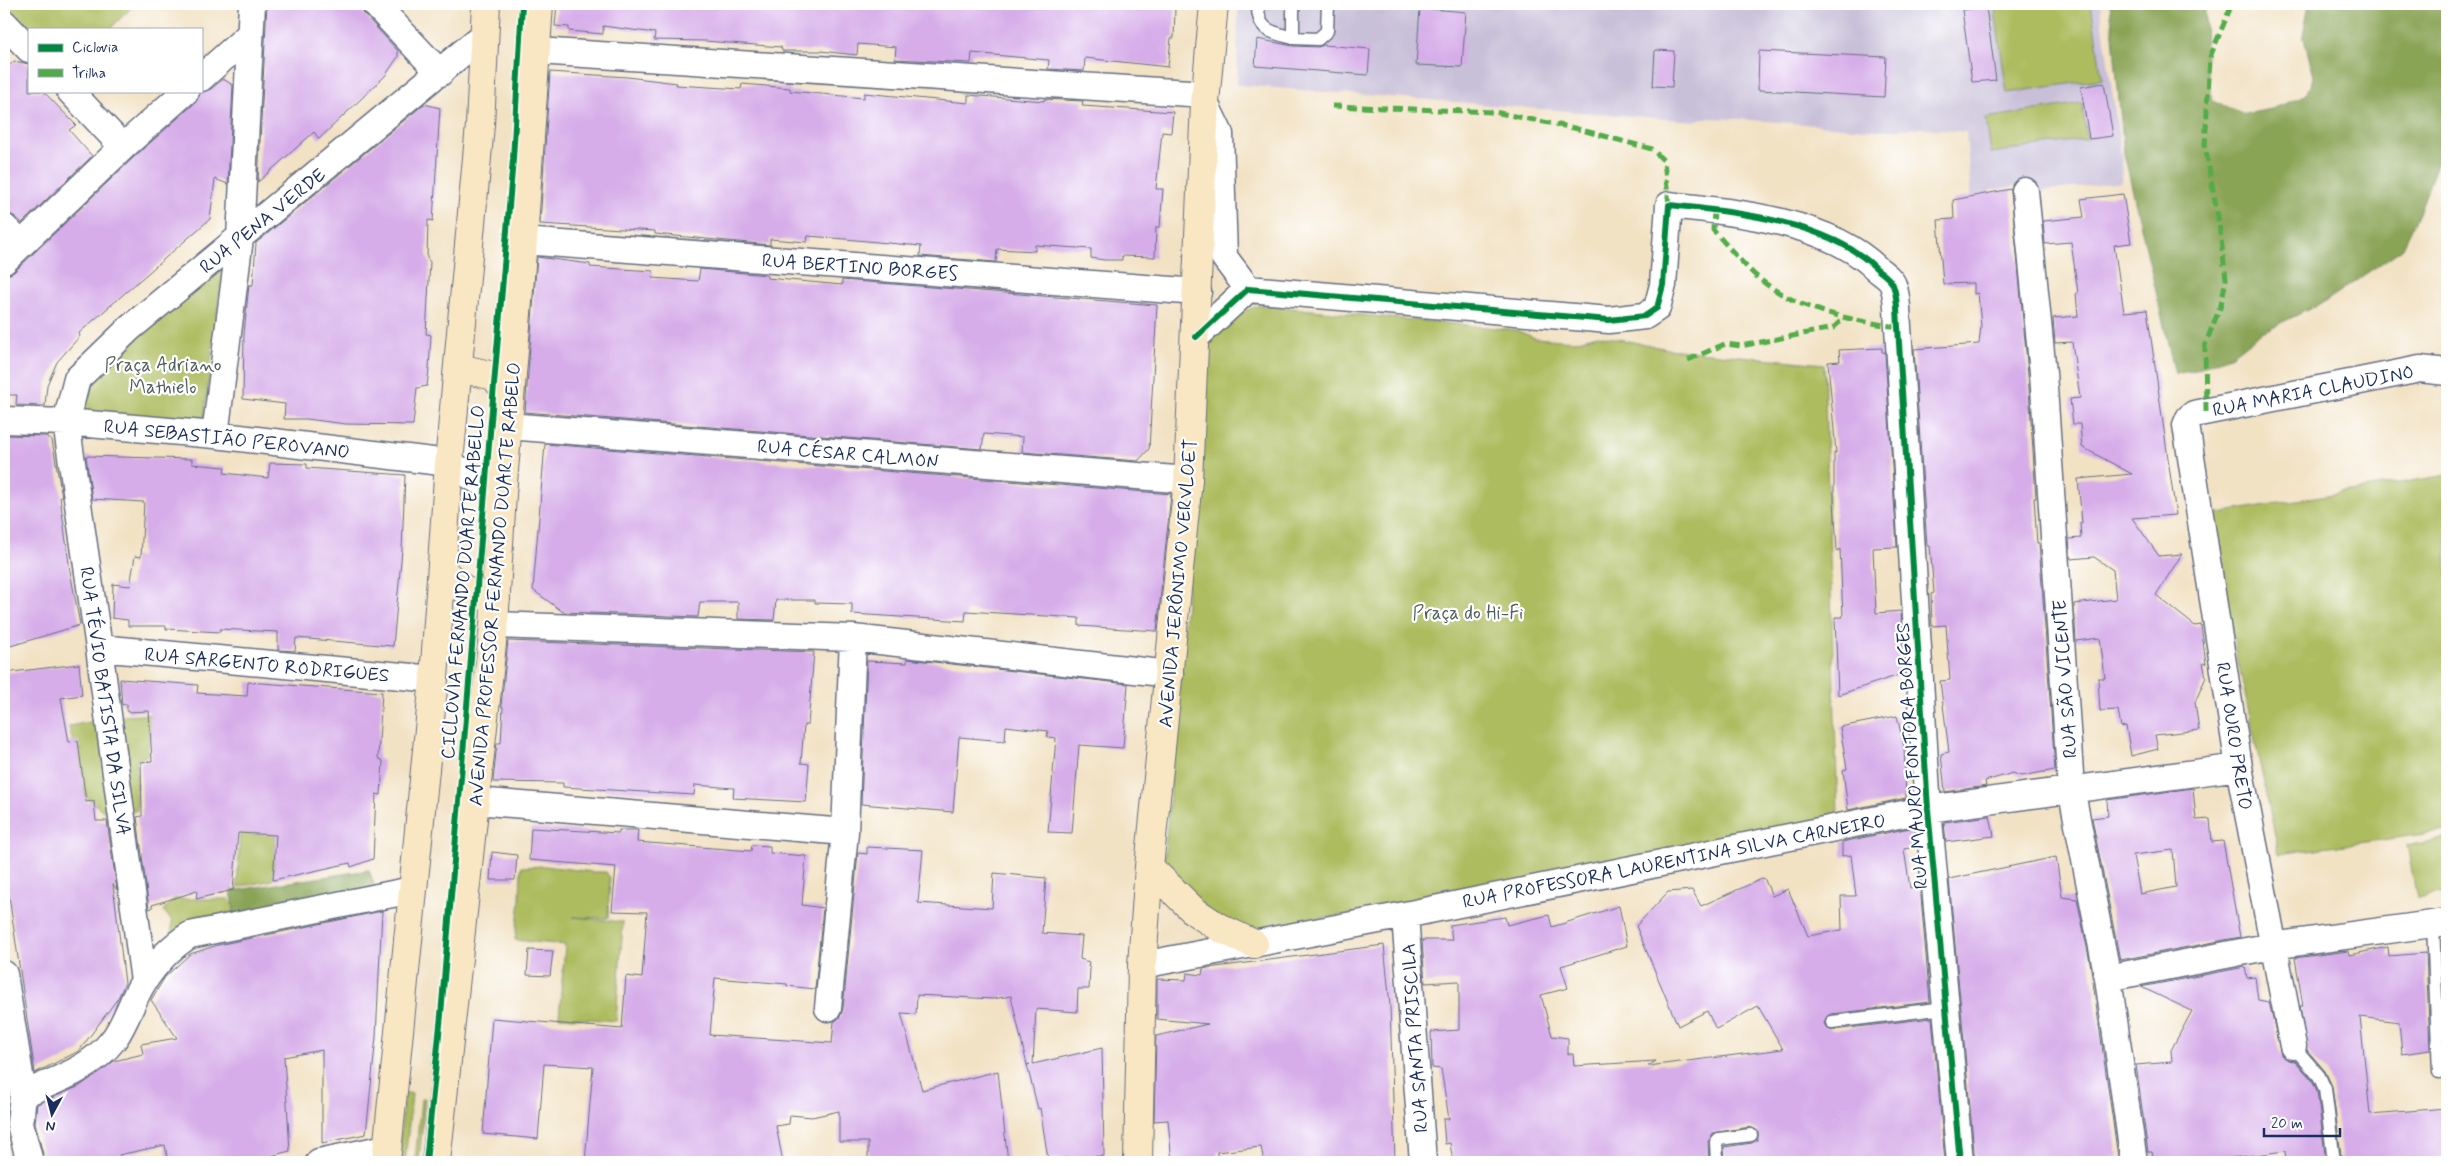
<svg xmlns="http://www.w3.org/2000/svg" width="2451" height="1166" font-family="Mynerve,sans-serif">
<rect width="100%" height="100%" fill="#fff"/>
<filter id="ink" filterUnits="userSpaceOnUse"><feTurbulence type="fractalNoise" baseFrequency=".02" numOctaves="2"/><feDisplacementMap in="SourceGraphic" scale="10" xChannelSelector="R" yChannelSelector="G"/><feConvolveMatrix kernelMatrix="1 2 1 2 8 2 1 2 1" color-interpolation-filters="sRGB"/></filter>
<filter id="wash" filterUnits="userSpaceOnUse"><feTurbulence type="fractalNoise" baseFrequency=".0096" numOctaves="4" result="noise"/><feDisplacementMap in="SourceGraphic" scale="20" xChannelSelector="R" yChannelSelector="G"/><feGaussianBlur stdDeviation="1.12" result="paint"/><feColorMatrix in="noise" values="0 0 0 0 0 0 0 0 0 0 0 0 0 0 0 0 0 1.4 0 .05"/><feComposite in="paint" operator="in"/></filter>
<g filter="url(#wash)">
<rect width="100%" height="100%" fill="#f2e2c4"/>
<path fill="#c8bfd8" d="M1238 4H2100L2123 169 2122 182 2036 192 2016 186 1990 190 1991 198 1971 200 1966 132 1923 128 1879 130 1739 119 1703 118 1694 121 1237 85Z"/>
<path fill="#adbc5f" stroke="#64765e" d="M4 4H135L110 29H29V31Z
M1994 4H2091L2102 79 2007 93Z
M2082 103 2087 139 1991 153 1986 118Z
M223 266 203 425 78 415 84 380Z
M1260 305 1516 330 1535 338 1574 341 1598 335 1668 349 1824 364 1838 815 1567 882 1236 931 1163 875 1208 342 1232 316Z
M2447 475V831L2279 854 2207 515Z
M177 713 150 728 147 755 136 761 137 810 116 821 86 797 69 726 123 716Z
M260 794 277 821 273 880 237 887 240 833Z
M2447 838V892L2417 898 2407 846Z
M545 866 593 872H606L610 878 608 918 573 917 623 922 616 1021 559 1017 565 945 515 940 520 901 521 867Z
M174 899H229L234 907 235 919 172 934V921L163 910Z
M404 1092 412 1094 405 1162H398Z
M425 1098 419 1162H415L421 1099Z"/>
<path fill="#8aa456" stroke="#526a5a" d="M2110 4H2201L2205 9 2206 64 2212 101 2245 114 2272 109 2306 95 2314 76 2303 35 2309 4H2447V136L2419 213 2402 249 2326 301 2260 333 2232 355 2195 370 2175 374 2124 153Z
M369 870 375 887 237 923 231 891Z"/>
<g id="blocks">
<path fill="#d6ade9" fill-rule="evenodd" d="M267 4H360L364 14 398 51V57L385 76 319 139 314 132 258 182Z
M557 4H1170V8L1175 9 1174 38H1171L1168 67 1085 58 1084 71 1048 69 1049 60 972 53 971 63 895 59 896 47 858 44 857 55 820 51H782L781 47 705 41 654 40 655 33 603 26V34L569 31V27L555 26Z
M1986 7 1996 80 1972 82 1962 10Z
M1420 8 1466 12 1462 67 1416 65Z
M1257 39 1293 46 1318 47 1324 45 1370 49 1368 75 1255 66Z
M1655 50 1674 51 1672 87 1653 86Z
M1759 51 1886 57 1884 97 1758 90Z
M14 61 29 64V91H43L76 125 69 130 92 156 22 223 14 216 4 212V71Z
M550 72 627 77 677 83 676 85 741 89 742 84 790 88V91L864 98V93L968 103V95L1044 101V99L1083 101 1082 106 1173 112 1171 133 1162 132 1156 189H1163L1160 227H1156L1155 257 1122 256V260H1104L1091 258V249L1035 245V251L997 249 996 262 920 256 921 246 845 239 808 236 807 242 770 239V245L655 234V231L540 224Z
M223 79 233 85 228 184 215 179 210 219 79 333 80 336 57 362 47 385 45 406 16 405 17 395H4V276L14 272 133 158 196 102 200 93 211 89Z
M2104 83 2113 136 2089 139 2081 87Z
M424 104 440 108 433 221 428 220 427 258 430 262 426 334 431 335 429 369 427 386 417 388 413 425 346 424 306 419H284L285 404 243 399 244 334 249 285H253L256 243Z
M2011 189 2028 374 2036 498H2034L2037 543H2039L2055 770 2021 776 2013 773 1985 781 1986 786 1945 792 1941 754 1949 752 1940 681 1950 680 1946 625 1932 626 1931 594 1934 593 1930 546H1927L1914 349 1979 344 1981 326 1978 293 1974 294V283L1943 284 1938 220 1954 219 1953 200Z
M2123 194 2131 243 2114 245 2124 312 2147 310 2176 515 2132 518 2159 556 2182 554 2156 595 2195 626 2201 625 2206 664 2203 663 2206 677 2195 702 2199 730 2155 735 2158 749 2131 756 2126 726 2121 727 2118 710 2100 711 2098 678H2105L2100 638 2076 641 2074 604 2116 599 2113 570 2094 557 2071 559 2069 539 2081 538 2080 523H2082L2078 479 2132 474 2082 447 2080 424H2073L2070 399 2080 398 2072 342 2055 343 2053 318 2078 316 2076 293H2078L2071 242 2045 244 2043 221 2084 217 2081 199Z
M537 257 590 264V267L653 271 652 278 698 281 700 269 767 275V278L842 285V280L1157 305 1149 449 1138 461 1022 452 1023 437 984 434 982 449 525 412Z
M1882 348V352H1885L1897 547 1873 548 1876 613 1901 611 1905 673 1838 695 1835 617H1843L1840 549 1837 551 1834 500V453H1836L1828 362 1840 361 1839 350Z
M4 435 45 436 52 440 62 497H60L70 571 80 625 4 648Z
M545 444 1171 494 1157 631 1079 626V618L966 611 965 621 852 614V604L815 603V600H776L774 620 738 619V602H700L698 617 563 612 533 590Z
M86 456 192 459V464L225 467 224 473 268 478 270 463 307 464V468L405 475 402 550 393 646 296 638 295 651 278 650V632L220 629V632L166 629V626H128V620L112 618 113 584 130 586 135 556 141 557 144 502 92 499Z
M508 641 814 652 808 725H804L801 763 809 764 806 802 733 798 734 788 695 785 694 795 563 787V783L493 782 497 743H501L503 707 501 706Z
M907 659 1128 684 1123 748 1079 745 1072 833 1048 832 1056 738 1047 737 1048 731 1006 726 1005 741 959 737 953 812 861 804 867 661 907 663Z
M79 664 82 695 61 698 69 742 78 741 86 802 94 801 96 821H107L117 890 113 884 125 983 118 998 79 1051 35 1073 4 862V847L7 846 4 821H9L4 780V673Z
M120 679 198 685 197 693 247 696 248 682 382 692 378 758 383 761 381 795 376 794 373 859 351 867 350 863 273 880 276 835 238 833 233 890 196 899 197 891 152 905V908L149 909 137 817 142 816 141 762 152 761 149 711 127 712V704L122 705Z
M1897 716 1904 747 1906 798 1848 810 1843 770 1847 769 1840 727Z
M2193 788 2196 820 2210 819 2212 842 2223 841 2240 937 2120 960 2092 818 2108 816 2107 800ZM2173 850 2176 887 2140 894 2133 855Z
M1990 816 1994 836 1946 842 1944 822Z
M1915 827 1916 847 1904 849 1910 888 1920 886 1930 1002 1831 1014 1827 1016 1824 1023 1826 1027 1833 1030 1932 1018 1945 1162H1725L1724 1147 1752 1143 1758 1139V1131L1750 1127 1713 1133 1708 1142 1709 1162H1453L1450 1143 1445 1144 1443 1119H1449L1441 1069 1432 1068 1431 1032 1459 1030V981L1425 983 1422 940H1452L1450 925 1505 917 1507 925 1549 915 1552 927 1619 906 1627 946 1561 966 1568 988 1541 995 1552 1036 1568 1038V1054H1573L1574 1066 1656 1061 1648 1066 1783 1049 1758 1006 1716 1029 1707 1011 1678 1026 1636 926 1668 892 1692 890 1701 906 1764 878 1772 896 1788 889 1808 936 1842 930 1841 896H1856L1851 855 1842 856V842Z
M531 828 619 833V830H638L637 842 751 851 752 845 770 846V853L806 856 802 905 823 908 815 989 787 986V984L715 978 710 1035 832 1043 834 1022 840 1017 843 1009 858 853 867 854V847L923 850 918 903 992 908 994 873 1046 878 1042 933 1082 936 1080 959 1089 962 1088 967H1090L1089 989H1078L1077 1012 1036 1009 1033 1064 1102 1048 1104 1156 1048 1159 1040 1108 1038 1109 1027 1065 1030 1064 1027 1065 1011 996 993 999 917 995 916 1014 901 1013 922 1090 998 1071 1008 1162H868V1142H839V1111L812 1117 790 1115 789 1124 776 1126 783 1162H585L593 1067 544 1064 538 1139 483 1134 492 1018 622 1029 626 976 642 978 647 912 612 911 616 867 529 860Z
M492 852 517 855 515 880H490Z
M2056 857 2062 897 2077 899 2090 962 2118 1157 2102 1159V1162H1975L1949 879Z
M382 911 376 1037 366 1134 322 1143V1050L284 1057 290 1151 254 1160V1162H168L165 1145 119 1155 122 1162H45L35 1123 37 1104 80 1086 114 1061 143 1054 141 1044 177 1038 151 1000 165 977 190 954 218 945Z
M1384 945 1390 1005 1395 1162H1264L1261 1147 1217 1152V1162H1172L1168 1120 1154 1121 1156 1036 1208 1024 1157 1019V979L1186 980 1187 973 1202 975 1203 969 1208 968Z
M2388 947 2389 956 2426 953 2430 1050 2402 1054 2399 1022 2360 1017 2370 1114 2447 1108V1162H2342L2332 1086 2325 1071 2307 1050 2300 1006H2303L2295 958 2348 951 2349 955Z
M529 950 553 951 550 976 527 975Z
M2447 951V1048H2446L2442 952Z
M2245 967 2247 978 2255 977 2258 1000 2269 1002 2281 1055 2288 1060 2295 1061 2312 1080 2317 1091 2326 1162H2286L2285 1151 2217 1160 2218 1162H2154L2152 1152H2148L2136 1065 2172 1062 2171 1050 2192 1011 2141 987Z"/>
</g>
</g>
<g filter="url(#ink)">
<use href="#blocks" fill-opacity="0" stroke="#666e82" stroke-width="1"/>
<g fill="none" stroke-linecap="round" stroke-linejoin="round">
<defs>
<path id="lane" d="M1258 4C1257 31 1271 32 1293 38V4
M1293 38 1318 39 1327 31 1328 4
M2433 924 2439 1072
M1832 1022 1945 1008
M2293 1046 2319 1076 2325 1089 2334 1162
M1717 1162 1716 1142 1719 1139 1751 1135"/>
<path id="street" d="M375 4 440 73
M4 23 29 49
M537 51 1205 94
M201 78 249 35
M70 91 123 147
M1205 103 1220 134 1224 257 1248 289
M2025 191 2043 373 2071 788 2108 978 2134 1162
M4 227 21 244
M523 241 1198 292
M4 261 123 147 186 91
M1196 337 1248 289 1609 320 1645 316 1657 308 1663 285 1669 205C1734 212 1829 221 1877 269 1882 273 1891 279 1893 285 1898 297 1897 314 1898 327L1928 809 1960 1162
M4 420 66 422 215 435 449 463 502 495
M508 426 1188 480
M215 435 240 238 252 4
M494 625 853 638 1170 674
M99 648 434 679
M476 801 845 832
M1405 915 1423 1162
M1142 965 1405 915 1928 809 2239 767
M4 974 23 1094 20 1124 30 1162
M2108 978 2272 946 2447 922
M144 981 99 648 66 422 77 379 130 328 484 35
M828 1008 845 832 853 638
M2293 1046 2239 767 2186 425 2189 418 2194 414 2420 369 2447 372
M23 1094C57 1080 91 1069 114 1039 127 1021 132 999 144 981 156 963 172 946 190 935L412 890
M319 1162 386 1148"/>
<path id="secondary" d="M459 368 494 376 510 397
M442 570C463 591 467 593 496 599
M1149 867 1194 911 1218 927 1254 944
M386 1162 434 679 449 463 480 125 486 4
M436 1162 494 625 502 495 523 241 539 4
M1138 1162 1142 965 1149 867 1188 480 1205 103 1214 4"/>
</defs>
<use href="#lane" stroke="#666e82" stroke-width="15"/>
<use href="#street" stroke="#666e82" stroke-width="29"/>
<use href="#secondary" stroke="#666e82" stroke-width="30"/>
<use href="#lane" stroke="#fff" stroke-width="12"/>
<use href="#street" stroke="#fff" stroke-width="26"/>
<use href="#secondary" stroke="#f9e7c3" stroke-width="28"/>
<path stroke="#52ab49" stroke-width="5" stroke-dasharray="10 5" stroke-linecap="butt" d="M1332 106 1494 112 1574 128 1652 149 1664 161 1669 205
M1714 210 1713 230C1727 245 1740 261 1755 275 1794 310 1849 320 1898 327
M1688 360 1725 344 1741 346 1833 328 1843 319
M2206 412 2205 345 2221 305 2226 279 2219 223 2205 146 2209 75 2210 57 2232 4"/>
<defs>
<path id="cycleway" d="M1196 337 1248 289 1609 320 1645 316 1657 308 1663 285 1669 205C1734 212 1829 221 1877 269 1882 273 1891 279 1893 285 1898 297 1897 314 1898 327L1928 809 1960 1162
M426 1162 441 1015 513 159 522 4"/>
</defs>
<use href="#cycleway" stroke="#fff" stroke-width="9"/>
<use href="#cycleway" stroke="#00873e" stroke-width="6"/>
</g>
</g>
<g text-anchor="middle" stroke-width="4.5" stroke-linejoin="round" paint-order="stroke">
<g font-size="19" fill="#1b2f5e" stroke="#fff">
<text transform="translate(262 220) rotate(-39)" y="7">RUA PENA VERDE</text>
<text transform="translate(860 266) rotate(4)" y="7">RUA BERTINO BORGES</text>
<text transform="translate(2313 390) rotate(-11)" y="7">RUA MARIA CLAUDINO</text>
<text transform="translate(227 438) rotate(6)" y="7">RUA SEBASTIÃO PEROVANO</text>
<text transform="translate(848 453) rotate(5)" y="7">RUA CÉSAR CALMON</text>
<text transform="translate(462 582) rotate(-85)" y="7">CICLOVIA FERNANDO DUARTE RABELLO</text>
<text transform="translate(1177 583) rotate(-85)" y="7">AVENIDA JERÔNIMO VERVLOET</text>
<text transform="translate(494 584) rotate(-85)" y="7">AVENIDA PROFESSOR FERNANDO DUARTE RABELO</text>
<text transform="translate(267 664) rotate(5)" y="7">RUA SARGENTO RODRIGUES</text>
<text transform="translate(2064 679) rotate(-94)" y="7">RUA SÃO VICENTE</text>
<text transform="translate(106 701) rotate(82)" y="7">RUA TÉVIO BATISTA DA SILVA</text>
<text transform="translate(2235 736) rotate(81)" y="7">RUA OURO PRETO</text>
<text transform="translate(1911 756) rotate(-94)" y="7">RUA MAURO FONTORA BORGES</text>
<text transform="translate(1674 860) rotate(-11)" y="7">RUA PROFESSORA LAURENTINA SILVA CARNEIRO</text>
<text transform="translate(1414 1038) rotate(-94)" y="7">RUA SANTA PRISCILA</text>
</g>
<g font-size="19" fill="#4e605e" stroke="#fff">
<text x="163" y="371">Praça Adriano<tspan x="163" dy="22">Mathielo</tspan></text>
<text x="1468" y="619">Praça do Hi-Fi</text>
</g>
</g>
<rect width="2451" height="1166" fill="none" stroke="#fff" stroke-width="20"/>
<rect x="28" y="28" width="175" height="65" fill="#ffffff" stroke="#a4acbf"/>
<rect x="38" y="44" width="25" height="8" fill="#00873e" stroke="#a4acbf"/>
<text x="72" y="52" font-size="15" fill="#1b2f5e">Ciclovia</text>
<rect x="38" y="69" width="25" height="8" fill="#52ab49" stroke="#a4acbf"/>
<text x="72" y="78" font-size="15" fill="#1b2f5e">Trilha</text>
<g transform="translate(52 1114) rotate(187)" stroke="#ffffff" stroke-width="4" paint-order="stroke">
<path d="M0-4L9 19L0 12L-9 19Z" fill="#1b2f5e"/>
<text y="-8" font-size="14" font-weight="bold" text-anchor="middle" fill="#1b2f5e">N</text>
</g>
<path d="M2264 1128v8h76v-8" fill="none" stroke="#1b2f5e" stroke-width="2.5"/>
<text x="2271" y="1128" font-size="15" fill="#1b2f5e" stroke="#ffffff" stroke-width="4" paint-order="stroke">20 m</text>
</svg>
